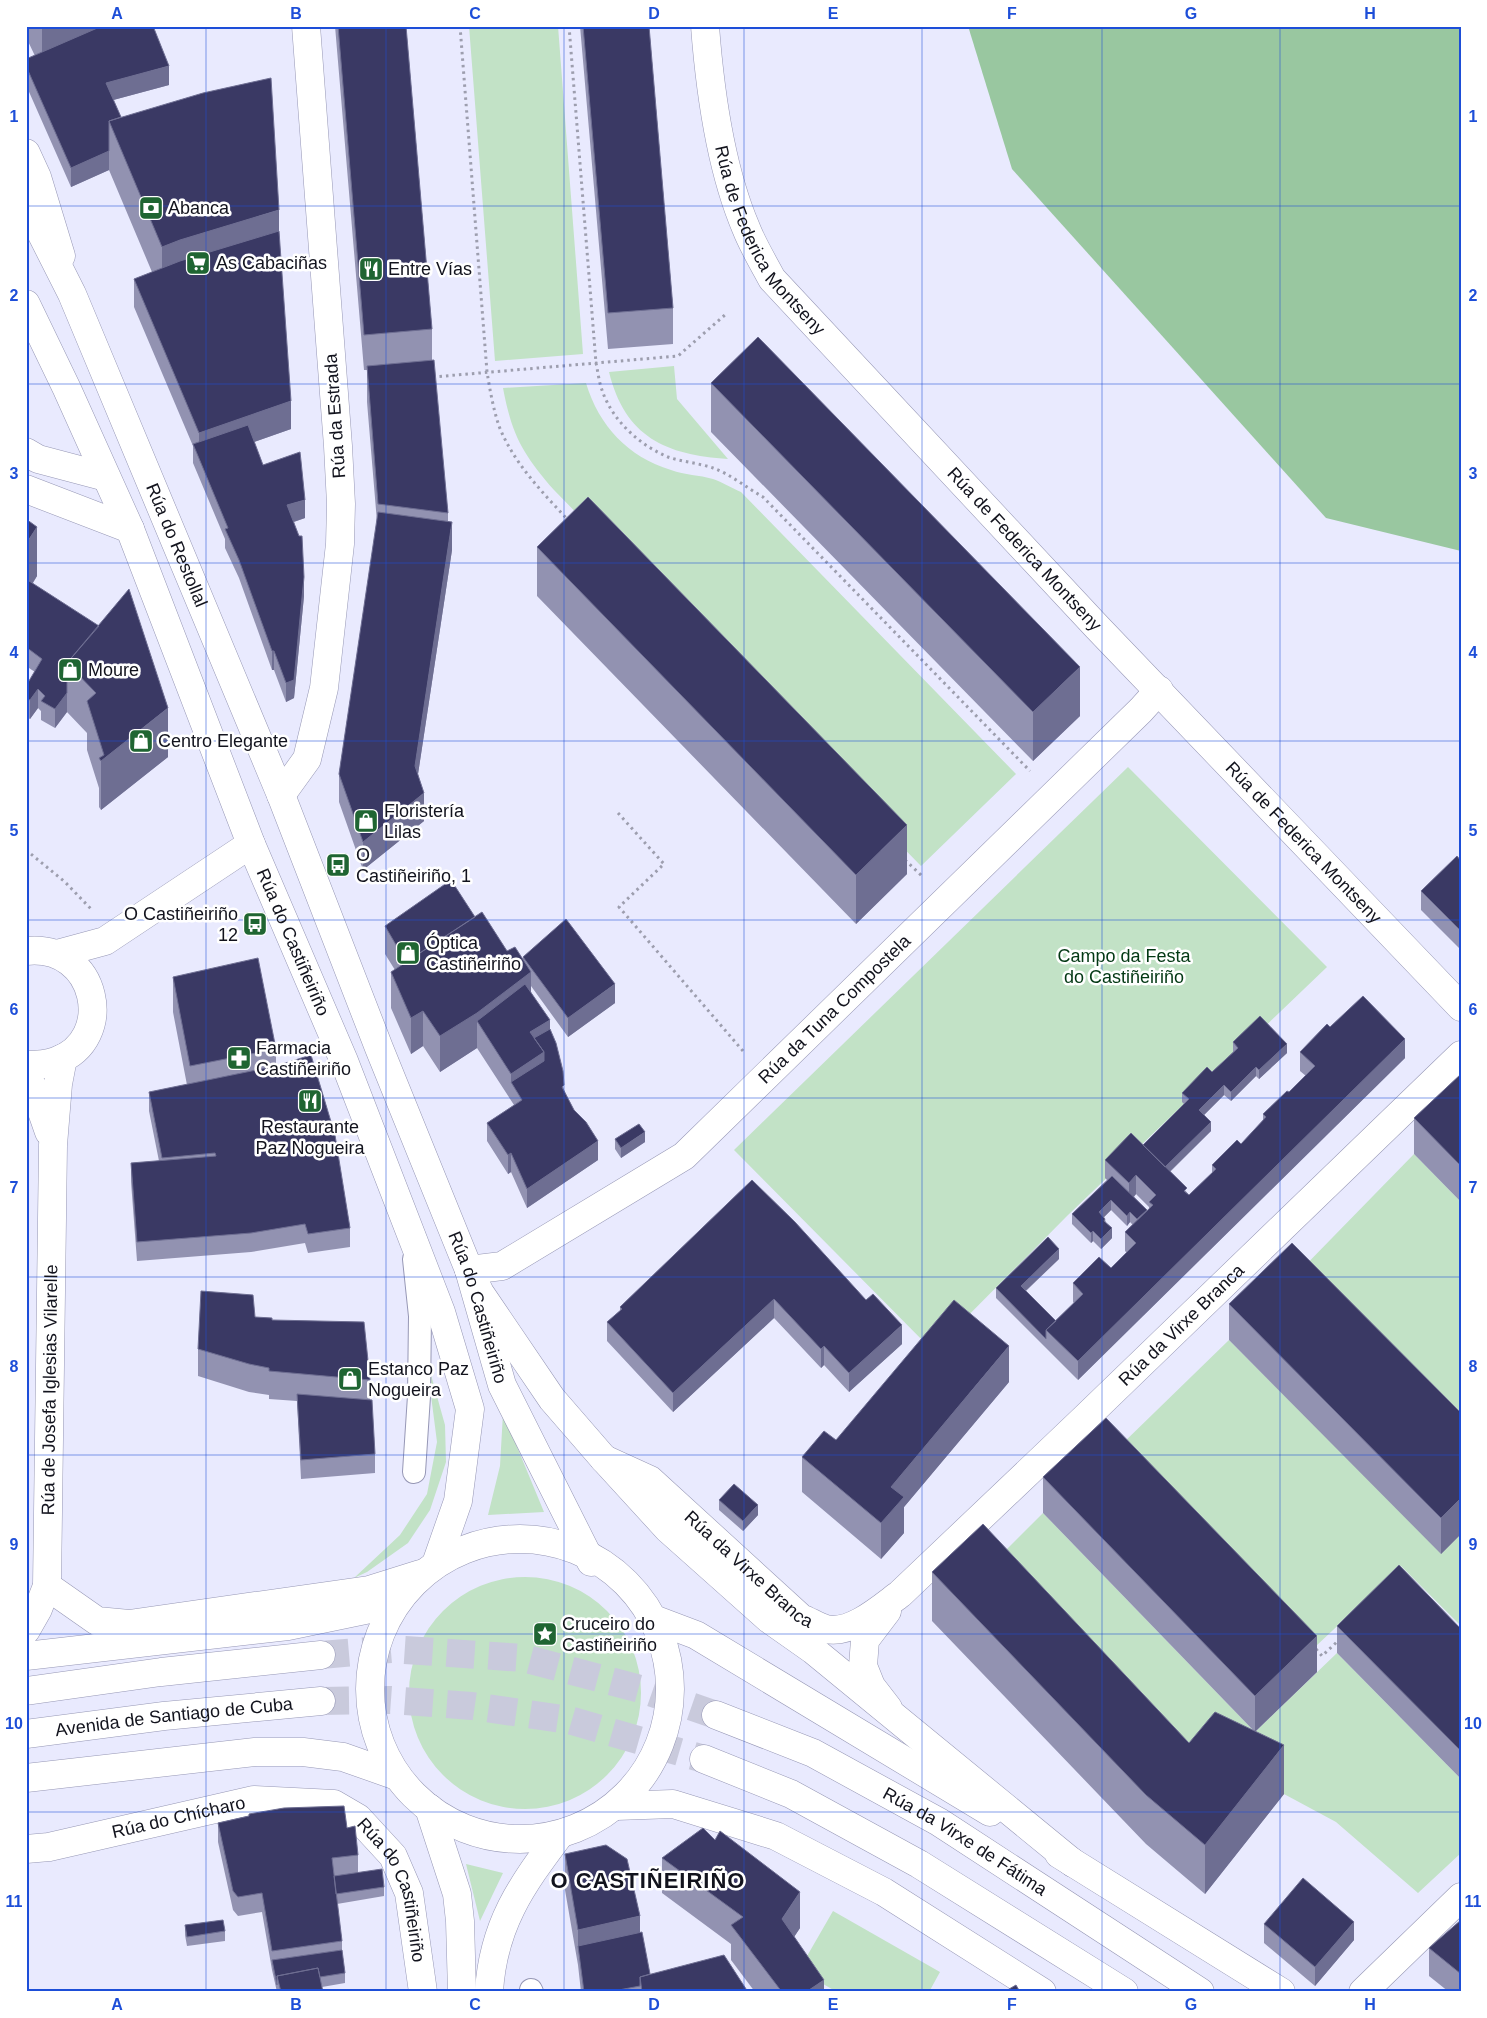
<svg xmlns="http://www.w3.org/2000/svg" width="1487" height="2018" font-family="Helvetica,sans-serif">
<rect width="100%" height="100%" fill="#e9eafe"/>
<path fill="#c2e2c6" d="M469 26H558L583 354 495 361Z
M674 366 677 399 728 459C666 455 625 437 609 372Z
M586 383C599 426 628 457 671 470 685 475 699 475 713 479 722 482 732 488 741 492L1016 774 921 866 554 490C523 454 512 436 503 388Z
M1128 767 1327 967 1068 1215 933 1351 734 1150Z
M1414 1154 1461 1202V1449L1292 1279Z
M1229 1340 1441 1553 1461 1534V1626L1401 1566 1315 1647 1119 1447Z
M426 1357 445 1425 446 1462 430 1510 408 1543 367 1572 354 1578 400 1535 427 1494 437 1442Z
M503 1413 544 1512 488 1515 500 1466Z
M1043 1513 1255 1732 1337 1653 1461 1779V1853L1418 1893 1336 1822 1284 1794 1189 1792 983 1573Z
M409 1693a116 116 0 1 1 232 0a116 116 0 1 1-232 0Z
M466 1864 503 1873 480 1921Z
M833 1911 940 1972 929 1992H837L799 1970Z"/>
<path fill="#99c7a0" d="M968 26H1461V551L1326 518 1012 169Z"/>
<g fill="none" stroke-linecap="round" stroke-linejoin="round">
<path stroke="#c9cadc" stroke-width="28" stroke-dasharray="28 14" stroke-linecap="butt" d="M321 1655 391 1649 523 1658 644 1690 716 1715
M321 1701 390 1700 472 1706 569 1720 704 1759"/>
<defs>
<path id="lane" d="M414 1472 419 1396 420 1316 414 1259
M531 1990 532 1992"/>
<g id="street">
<path id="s1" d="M705 26C710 92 720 167 746 228 753 246 763 262 772 279L1097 627 1461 1007"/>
<path d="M26 153 37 177 61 256"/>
<path d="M26 452 38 459 106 477"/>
<path d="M26 489 130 529"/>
<path d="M281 795 307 759 324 688 340 544 341 504 338 446 306 26"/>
<path d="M26 951C98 943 117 1040 56 1061 46 1065 37 1065 26 1065"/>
<path d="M57 954 105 941 251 844"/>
<path d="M26 1076 34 1089 49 1132"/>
<path id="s2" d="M469 1270 502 1266 684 1156 1141 710 1159 690"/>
<path id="s3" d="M604 1459 650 1480 801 1618C809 1621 818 1627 826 1629 851 1635 881 1608 900 1594L1085 1418 1461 1055"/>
<path d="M47 1586 97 1621 129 1624 369 1590 420 1574"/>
<path d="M887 1611 865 1640 863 1666 871 1686 888 1708"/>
<path id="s4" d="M26 1630 38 1609 47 1586 53 1145 58 1084 63 1058"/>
<path id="s5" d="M26 1849 49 1847 254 1800 334 1804 358 1818 393 1856 409 1893 423 1992"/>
<path d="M1363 1992 1461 1897"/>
</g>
<g id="primary">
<path id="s6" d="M26 203 72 294 281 795 379 1048 469 1270 502 1385 591 1562"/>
<path id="s7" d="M26 304 67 389 130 529 251 844 344 1061 441 1312 470 1409 458 1501 437 1561"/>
<circle cx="520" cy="1689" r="150"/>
<path d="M429 1808 457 1894 460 1921 462 1992"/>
<path d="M489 1992C493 1925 521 1886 560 1834"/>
</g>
<g id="highway">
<path d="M469 1270 480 1293 552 1399 604 1459 668 1529 769 1619 813 1650 1073 1863"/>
<path d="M651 1618 696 1635 990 1812"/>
<path d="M26 1656 288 1626 394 1604"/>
<path d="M26 1691 161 1672 321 1655"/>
<path id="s8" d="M716 1715 813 1753 939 1822 1200 1992"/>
<path id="s9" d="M26 1734 164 1716 321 1701"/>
<path d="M704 1759 791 1794 919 1864 1124 1992"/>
<path d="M26 1778 255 1752H303L343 1757 397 1776"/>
<path d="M616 1806 673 1804 776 1836 884 1892 1042 1992"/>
<path d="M1059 1854 1281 1992"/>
</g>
</defs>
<use href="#lane" stroke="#9697b5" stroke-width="24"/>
<use href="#street" stroke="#9697b5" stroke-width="29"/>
<use href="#primary" stroke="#9697b5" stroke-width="29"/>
<use href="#highway" stroke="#9697b5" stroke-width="29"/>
<path stroke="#9d9eae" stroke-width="3" stroke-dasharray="2.5 4" stroke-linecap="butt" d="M460 26 487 372C490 390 493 408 499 426 513 462 542 492 568 520
M569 26 596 363C598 372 599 382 602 390 612 420 639 445 668 457 682 462 699 463 713 468 730 474 747 488 763 497L1030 771
M433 377 678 356 726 314
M618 813 664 864 619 907 743 1051
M26 850 65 882 91 909
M905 860 922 876
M1316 1649 1322 1656 1340 1639"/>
<use href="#lane" stroke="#fff" stroke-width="22"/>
<use href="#street" stroke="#fff" stroke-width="28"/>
<use href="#primary" stroke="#fff" stroke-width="28"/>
<use href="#highway" stroke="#fff" stroke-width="28"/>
</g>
<path fill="#9292b1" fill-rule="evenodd" d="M26 26H95V29L169 85 113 100 121 117 279 231 291 429 254 442 263 465 305 518 294 522 304 596 294 698 286 702 274 670H272L239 578 225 548V539L193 463V446L134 307V279L152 272 109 170 71 187 26 85V59L35 56 26 37Z
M335 26H406L432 329V361L448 513V521L452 550 418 774 424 821 363 870 339 802V774L377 522 367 402V370H364Z
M580 26H649L673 308V344L608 349Z
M711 383 1080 716 1033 761 711 432Z
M26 519 37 576 33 583 168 757 101 810 99 807V788L87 750V733L67 712 55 728 41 720V711L38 708 30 719 26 717V686L35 672 26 666Z
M537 547 907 874 856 924 537 596Z
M1461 861V950L1421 910V891Z
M475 917 507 951 523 960V957L615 1003 568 1037 531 986V992L550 1029 564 1090 598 1160 527 1208 511 1172 508 1174 487 1141V1123L514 1105 477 1048 440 1072 423 1046 411 1054 391 1008V972L395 970 385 954V926Z
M173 977 276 1049V1066L350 1228V1247L308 1253 305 1243 251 1252 137 1261 131 1182V1163L159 1161 149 1111V1092L187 1085 173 1012Z
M1330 1027 1405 1058 1078 1380 996 1298V1288L1059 1259 1026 1291 1056 1321 1074 1303 1073 1302V1283L1111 1268 1127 1253 1125 1251V1232L1133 1225 1130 1222 1127 1226 1111 1210 1104 1217 1112 1238 1101 1249 1093 1241 1091 1243 1072 1224V1214L1107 1180 1105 1178V1160L1143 1145 1184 1104 1182 1102V1093L1212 1072 1233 1052V1042L1287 1053 1259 1079 1256 1076 1231 1101 1224 1095 1204 1115 1211 1131 1170 1172 1189 1195 1212 1173V1165L1241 1144 1263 1121V1114L1289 1092 1306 1076 1300 1071V1052ZM1136 1194 1149 1207V1209L1147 1211 1134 1197Z
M1461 1074V1202L1414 1154V1118Z
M615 1139 645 1142 621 1158 615 1149Z
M752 1180 902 1344 849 1392 824 1365 821 1368 774 1318 673 1412 607 1341V1322L620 1311V1307Z
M1229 1304 1461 1413V1534L1441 1554 1229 1340Z
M255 1317 272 1321 370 1380V1400L375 1454V1473L301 1479 297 1401 269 1399V1395L249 1392 198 1376V1349Z
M1009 1382 904 1507V1533L881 1559 802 1492V1457L836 1440Z
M1043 1477 1317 1672 1255 1731 1284 1794 1205 1894 1146 1844 932 1621V1572L1189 1743 1253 1730 1043 1513Z
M719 1500 758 1515 743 1531 719 1510Z
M1337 1626 1461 1629V1779L1337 1653Z
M249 1814 347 1828 358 1855V1873L384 1887V1896L337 1904 342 1941V1950L345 1973V1983L322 1987 323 1992H277L272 1970 262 1912 238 1916 233 1910 218 1842V1823L249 1816Z
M565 1854 640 1933 650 1974 748 1992H581L578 1965 565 1890Z
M662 1858 800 1928 794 1937 824 1992H755L731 1960V1944L662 1893Z
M1461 1920V1992H1449L1429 1976V1948Z
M1264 1924 1354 1940 1315 1986 1264 1943Z
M185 1925 225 1931V1941L187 1946 185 1935Z"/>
<path fill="#6e6e92" d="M42 26H95V49L42 71Z
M169 66V85L106 102V83Z
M109 151V170L71 187V168Z
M279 210V259L162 296V247L180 240Z
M291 401V429L200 461 199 458V433Z
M305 500V518L287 524V505Z
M452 522V550L415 794V766Z
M37 527V576L26 593V544Z
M304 577V596L294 698 286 702V683Z
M272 651H274V670H272Z
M1080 667V716L1033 761V712Z
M38 689V708L30 719V700Z
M67 693V712L55 728V709Z
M168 708V757L101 810V761Z
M424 793V821L363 870V842Z
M907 825V874L856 924V875Z
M531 972V1007L477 1021V1048L440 1072V1036Z
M615 984V1003L568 1037V1018Z
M423 1011V1046L411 1054V1018Z
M550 1020V1048L539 1054 530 1032Z
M1405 1039V1058L1078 1380V1361Z
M1287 1044V1053L1259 1079V1070Z
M544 1052V1080L511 1082V1074Z
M1256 1067V1076L1231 1101V1092Z
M1224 1085V1095L1199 1120V1110Z
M1211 1122V1131L1160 1181V1171Z
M645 1132V1142L621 1158V1148Z
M598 1141V1160L527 1208V1189Z
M511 1153V1172L508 1174V1155Z
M1136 1175V1194L1129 1202V1183Z
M1111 1200V1210L1099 1222V1212Z
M1130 1212V1222L1127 1226V1216Z
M1112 1228V1238L1101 1249V1239Z
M1093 1231V1241L1091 1243V1233Z
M1059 1249V1259L1021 1295V1286Z
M774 1299V1318L673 1412V1393Z
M902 1325V1344L849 1392V1373Z
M824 1346V1365L821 1368V1349Z
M1009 1346V1382L904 1507V1533L881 1559V1523L891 1487Z
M1461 1498V1534L1441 1554V1518Z
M758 1505V1515L743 1531V1521Z
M1317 1636V1672L1255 1732V1696Z
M1284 1745V1794L1205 1894V1845Z
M800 1892V1928L782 1955V1919Z
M640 1916V1952L578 1946V1930Z
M1354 1922V1940L1315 1986V1967Z
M824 1980V1992H806Z"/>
<path fill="#3a3964" stroke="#6e6e92" d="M102 26H153L169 66 106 83 121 117 109 121V151L71 168 26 66V59Z
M338 26H406L432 329 364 335Z
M583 26H649L673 308 608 313Z
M271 78 279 210 180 240 162 247 109 121 203 93Z
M279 231 291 401 199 433 134 279 180 261Z
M758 337 1080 667 1033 712 711 383Z
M434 360 448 513 378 504 367 366Z
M248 425 263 465 300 452 301 461 305 500 287 505 299 536H302L304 577 294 680 286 683 274 651H272L239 560 225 529 228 528 193 444Z
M588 497 907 825 856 875 537 547Z
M378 512 452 522 415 766 424 793 363 842 339 774Z
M26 519 37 527 26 544Z
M26 579 99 626 67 663V693L55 709 41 701 45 696 38 689 30 700 26 698V686L42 659 26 647Z
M129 589 168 708 101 761 99 758 104 755 87 701 96 693 67 663Z
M1457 856 1461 861V931L1421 891Z
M451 880 475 917 406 962 385 926Z
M482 912 507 951 515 947 531 972 477 1013 440 1036 423 1011 411 1018 391 972Z
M566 919 615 984 568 1018 523 957Z
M258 958 276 1049 190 1066 173 977Z
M525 984 550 1020 530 1032 544 1052 511 1074 477 1021Z
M1363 996 1405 1039 1078 1361 1046 1330 1083 1294 1073 1283 1099 1257 1111 1268 1136 1243 1125 1232 1153 1205 1149 1202 1156 1195 1136 1175 1129 1183 1105 1160 1131 1133 1187 1188 1184 1191 1189 1195 1216 1169 1212 1165 1237 1140 1241 1144 1266 1117 1263 1114 1287 1091 1289 1092 1315 1066 1300 1052 1327 1024 1330 1027Z
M1260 1016 1287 1044 1259 1070 1256 1067 1231 1092 1224 1085 1199 1110 1211 1122 1165 1167 1143 1145 1189 1099 1182 1093 1207 1067 1212 1072 1238 1048 1233 1042Z
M550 1029 556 1043 563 1071 564 1085 562 1087 574 1110 586 1122 598 1141 527 1189 511 1153 508 1155 487 1123 522 1100 511 1082 544 1061V1052L534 1038Z
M311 1055 335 1135 350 1228 308 1234 305 1224 251 1233 137 1242 131 1163 216 1156 215 1153 162 1158 149 1092 276 1066Z
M1461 1074V1166L1414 1118Z
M639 1124 645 1132 621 1148 615 1139Z
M1112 1176 1147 1210 1137 1219 1130 1212 1127 1216 1111 1200 1099 1212 1105 1219 1104 1221 1112 1228 1101 1239 1093 1231 1091 1233 1072 1214Z
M752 1180 795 1222 866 1300 873 1294 902 1325 849 1373 824 1346 821 1349 774 1299 673 1393 607 1322 622 1309 620 1307Z
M1048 1237 1059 1249 1021 1286 1056 1321 1046 1330V1339L996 1288Z
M1292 1243 1461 1413V1498L1441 1518 1229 1304Z
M201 1291 253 1295 255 1317 272 1318V1320L364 1322 370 1380 269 1371V1368L249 1364 198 1349Z
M954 1300 1009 1346 891 1487 904 1497 881 1523 802 1457 824 1431 836 1440Z
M297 1394 372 1400 375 1454 301 1460Z
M1106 1418 1317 1636 1255 1696 1043 1477Z
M734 1484 758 1505 743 1521 719 1500Z
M983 1524 1189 1743 1215 1712 1284 1745 1205 1845 1146 1795 932 1572Z
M1399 1565 1461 1629V1751L1337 1626Z
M344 1806 347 1828 355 1826 358 1855 332 1858 342 1941 272 1951 262 1893 238 1897 233 1891 218 1823 249 1816V1814L284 1808Z
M703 1828 715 1840 720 1831 800 1892 782 1919 824 1980 806 1992H782L731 1925 743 1917 662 1858Z
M606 1845 627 1859 640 1916 578 1930 565 1854Z
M382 1869 384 1887 336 1894 334 1876Z
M1303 1878 1354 1922 1315 1967 1264 1924Z
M223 1920 225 1931 187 1937 185 1925Z
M1461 1920V1974L1429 1948Z
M642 1932 650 1974 640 1977V1986L608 1992H584L578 1946Z
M342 1950 345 1973 320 1977 318 1968 277 1976V1985L272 1960Z
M724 1955 748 1992H642L640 1977Z
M318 1968 323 1992H281L277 1976Z
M1016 1985 1020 1992H1004Z"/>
<path fill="none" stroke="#1d4ed8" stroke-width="1" stroke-opacity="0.55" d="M206 26V1992M386 26V1992M564 26V1992M744 26V1992M922 26V1992M1102 26V1992M1280 26V1992M26 206H1461M26 384H1461M26 563H1461M26 741H1461M26 920H1461M26 1098H1461M26 1277H1461M26 1455H1461M26 1634H1461M26 1812H1461"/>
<defs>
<symbol id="bank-square" viewBox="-11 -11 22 22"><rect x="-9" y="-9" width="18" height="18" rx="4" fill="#1f6532" stroke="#fff"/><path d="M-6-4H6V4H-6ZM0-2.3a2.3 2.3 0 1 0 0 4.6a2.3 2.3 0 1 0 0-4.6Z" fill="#fff"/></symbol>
<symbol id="supermarket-square" viewBox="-11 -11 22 22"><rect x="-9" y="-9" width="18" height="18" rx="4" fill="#1f6532" stroke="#fff"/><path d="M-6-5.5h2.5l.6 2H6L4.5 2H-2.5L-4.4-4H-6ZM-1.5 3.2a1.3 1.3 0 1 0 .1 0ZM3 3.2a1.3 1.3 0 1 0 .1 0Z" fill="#fff"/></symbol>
<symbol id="restaurant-square" viewBox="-11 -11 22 22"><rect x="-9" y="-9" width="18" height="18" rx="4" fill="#1f6532" stroke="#fff"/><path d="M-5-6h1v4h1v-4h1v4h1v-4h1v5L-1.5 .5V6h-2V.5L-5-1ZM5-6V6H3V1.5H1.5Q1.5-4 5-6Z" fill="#fff"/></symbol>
<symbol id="shop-square" viewBox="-11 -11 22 22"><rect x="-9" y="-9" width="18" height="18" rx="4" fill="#1f6532" stroke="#fff"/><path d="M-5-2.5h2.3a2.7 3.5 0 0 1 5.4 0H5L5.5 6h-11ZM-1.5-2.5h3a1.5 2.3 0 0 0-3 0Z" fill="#fff"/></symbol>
<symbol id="bus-square" viewBox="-11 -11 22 22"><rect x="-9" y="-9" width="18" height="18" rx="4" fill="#1f6532" stroke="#fff"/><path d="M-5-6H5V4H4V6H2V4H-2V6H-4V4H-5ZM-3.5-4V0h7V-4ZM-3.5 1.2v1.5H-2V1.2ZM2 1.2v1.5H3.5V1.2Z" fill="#fff"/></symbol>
<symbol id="pharmacy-square" viewBox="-11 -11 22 22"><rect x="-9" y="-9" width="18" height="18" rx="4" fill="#1f6532" stroke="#fff"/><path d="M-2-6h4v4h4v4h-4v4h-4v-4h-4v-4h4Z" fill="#fff"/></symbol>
<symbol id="sight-square" viewBox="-11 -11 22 22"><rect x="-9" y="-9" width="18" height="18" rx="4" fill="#1f6532" stroke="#fff"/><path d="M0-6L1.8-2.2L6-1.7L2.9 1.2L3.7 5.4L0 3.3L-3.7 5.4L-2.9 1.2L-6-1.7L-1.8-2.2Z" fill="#fff"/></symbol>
</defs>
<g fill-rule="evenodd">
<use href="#bank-square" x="137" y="194" width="28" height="28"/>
<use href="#supermarket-square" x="184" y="249" width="28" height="28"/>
<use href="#restaurant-square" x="357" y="255" width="28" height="28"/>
<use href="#shop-square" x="56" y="656" width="28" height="28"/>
<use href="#shop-square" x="127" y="727" width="28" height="28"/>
<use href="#shop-square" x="352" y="807" width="28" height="28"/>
<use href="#bus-square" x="324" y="851" width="28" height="28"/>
<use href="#bus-square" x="241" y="910" width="28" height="28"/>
<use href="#shop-square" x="394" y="939" width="28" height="28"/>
<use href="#pharmacy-square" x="225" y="1044" width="28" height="28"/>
<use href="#restaurant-square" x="296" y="1087" width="28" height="28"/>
<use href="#shop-square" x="336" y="1365" width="28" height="28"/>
<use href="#sight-square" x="531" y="1620" width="28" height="28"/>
</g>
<g text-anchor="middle" stroke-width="5" stroke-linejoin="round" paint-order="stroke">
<g font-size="18" fill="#12131d" stroke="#fff" text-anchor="start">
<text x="168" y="214">Abanca</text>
<text x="216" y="269">As Cabaciñas</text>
<text x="388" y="275">Entre Vías</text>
<text x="88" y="676">Moure</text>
<text x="158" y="747">Centro Elegante</text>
<text x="384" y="817">Floristería<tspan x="384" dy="21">Lilas</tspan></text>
<text x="356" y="861">O<tspan x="356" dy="21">Castiñeiriño, 1</tspan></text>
<text x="238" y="920" text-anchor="end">O Castiñeiriño<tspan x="238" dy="21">12</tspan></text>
<text x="426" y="949">Óptica<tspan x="426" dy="21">Castiñeiriño</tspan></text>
<text x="256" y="1054">Farmacia<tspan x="256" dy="21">Castiñeiriño</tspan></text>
<text x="310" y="1133" text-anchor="middle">Restaurante<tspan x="310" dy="21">Paz Nogueira</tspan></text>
<text x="368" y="1375">Estanco Paz<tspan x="368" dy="21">Nogueira</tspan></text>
<text x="562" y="1630">Cruceiro do<tspan x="562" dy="21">Castiñeiriño</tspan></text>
</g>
<g font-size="18" fill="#12131d" stroke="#fff">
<text dy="6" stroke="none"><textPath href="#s1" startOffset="229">Rúa de Federica Montseny</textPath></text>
<text transform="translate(335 416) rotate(-94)" y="6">Rúa da Estrada</text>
<text dy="6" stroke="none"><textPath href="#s6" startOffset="374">Rúa do Restollal</textPath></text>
<text dy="6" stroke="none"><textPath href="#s1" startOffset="634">Rúa de Federica Montseny</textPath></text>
<text dy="6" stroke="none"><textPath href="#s1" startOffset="1039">Rúa de Federica Montseny</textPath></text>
<text dy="6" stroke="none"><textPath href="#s7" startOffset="692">Rúa do Castiñeiriño</textPath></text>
<text dy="6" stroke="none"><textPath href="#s2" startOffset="456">Rúa da Tuna Compostela</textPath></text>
<text dy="6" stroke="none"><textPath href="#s6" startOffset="1194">Rúa do Castiñeiriño</textPath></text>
<text dy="6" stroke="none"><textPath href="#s3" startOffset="756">Rúa da Virxe Branca</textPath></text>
<text dy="6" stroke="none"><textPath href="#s4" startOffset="245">Rúa de Josefa Iglesias Vilarelle</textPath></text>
<text dy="6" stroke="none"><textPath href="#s3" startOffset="184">Rúa da Virxe Branca</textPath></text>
<text dy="6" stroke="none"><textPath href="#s9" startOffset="149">Avenida de Santiago de Cuba</textPath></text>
<text dy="6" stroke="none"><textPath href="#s5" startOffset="156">Rúa do Chícharo</textPath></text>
<text dy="6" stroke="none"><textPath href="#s8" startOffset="280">Rúa da Virxe de Fátima</textPath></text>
<text dy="6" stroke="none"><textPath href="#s5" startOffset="424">Rúa do Castiñeiriño</textPath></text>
</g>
<g font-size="18" fill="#023813" stroke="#fff">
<text x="1124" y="962">Campo da Festa<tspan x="1124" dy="21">do Castiñeiriño</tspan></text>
</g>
<g font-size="22" font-weight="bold" letter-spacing="1" fill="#12131d" stroke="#fff">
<text x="648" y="1888">O CASTIÑEIRIÑO</text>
</g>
</g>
<rect width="1487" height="2018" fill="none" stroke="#ffffff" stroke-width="55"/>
<rect x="28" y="28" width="1432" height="1962" fill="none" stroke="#1d4ed8" stroke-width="2"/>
<g font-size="16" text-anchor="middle" font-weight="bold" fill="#1d4ed8">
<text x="117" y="19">A</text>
<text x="296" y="19">B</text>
<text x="475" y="19">C</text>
<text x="654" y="19">D</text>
<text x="833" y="19">E</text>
<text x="1012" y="19">F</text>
<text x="1191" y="19">G</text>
<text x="1370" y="19">H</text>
<text x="14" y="122">1</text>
<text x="1473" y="122">1</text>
<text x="14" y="301">2</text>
<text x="1473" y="301">2</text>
<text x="14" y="479">3</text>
<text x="1473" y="479">3</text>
<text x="14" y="658">4</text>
<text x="1473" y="658">4</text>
<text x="14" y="836">5</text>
<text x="1473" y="836">5</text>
<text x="14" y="1015">6</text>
<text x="1473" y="1015">6</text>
<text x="14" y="1193">7</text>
<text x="1473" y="1193">7</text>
<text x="14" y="1372">8</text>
<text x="1473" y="1372">8</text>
<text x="14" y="1550">9</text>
<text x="1473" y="1550">9</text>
<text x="14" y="1729">10</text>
<text x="1473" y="1729">10</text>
<text x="14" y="1907">11</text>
<text x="1473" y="1907">11</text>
<text x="117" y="2010">A</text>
<text x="296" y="2010">B</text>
<text x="475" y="2010">C</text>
<text x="654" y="2010">D</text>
<text x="833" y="2010">E</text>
<text x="1012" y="2010">F</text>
<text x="1191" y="2010">G</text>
<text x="1370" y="2010">H</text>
</g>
</svg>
